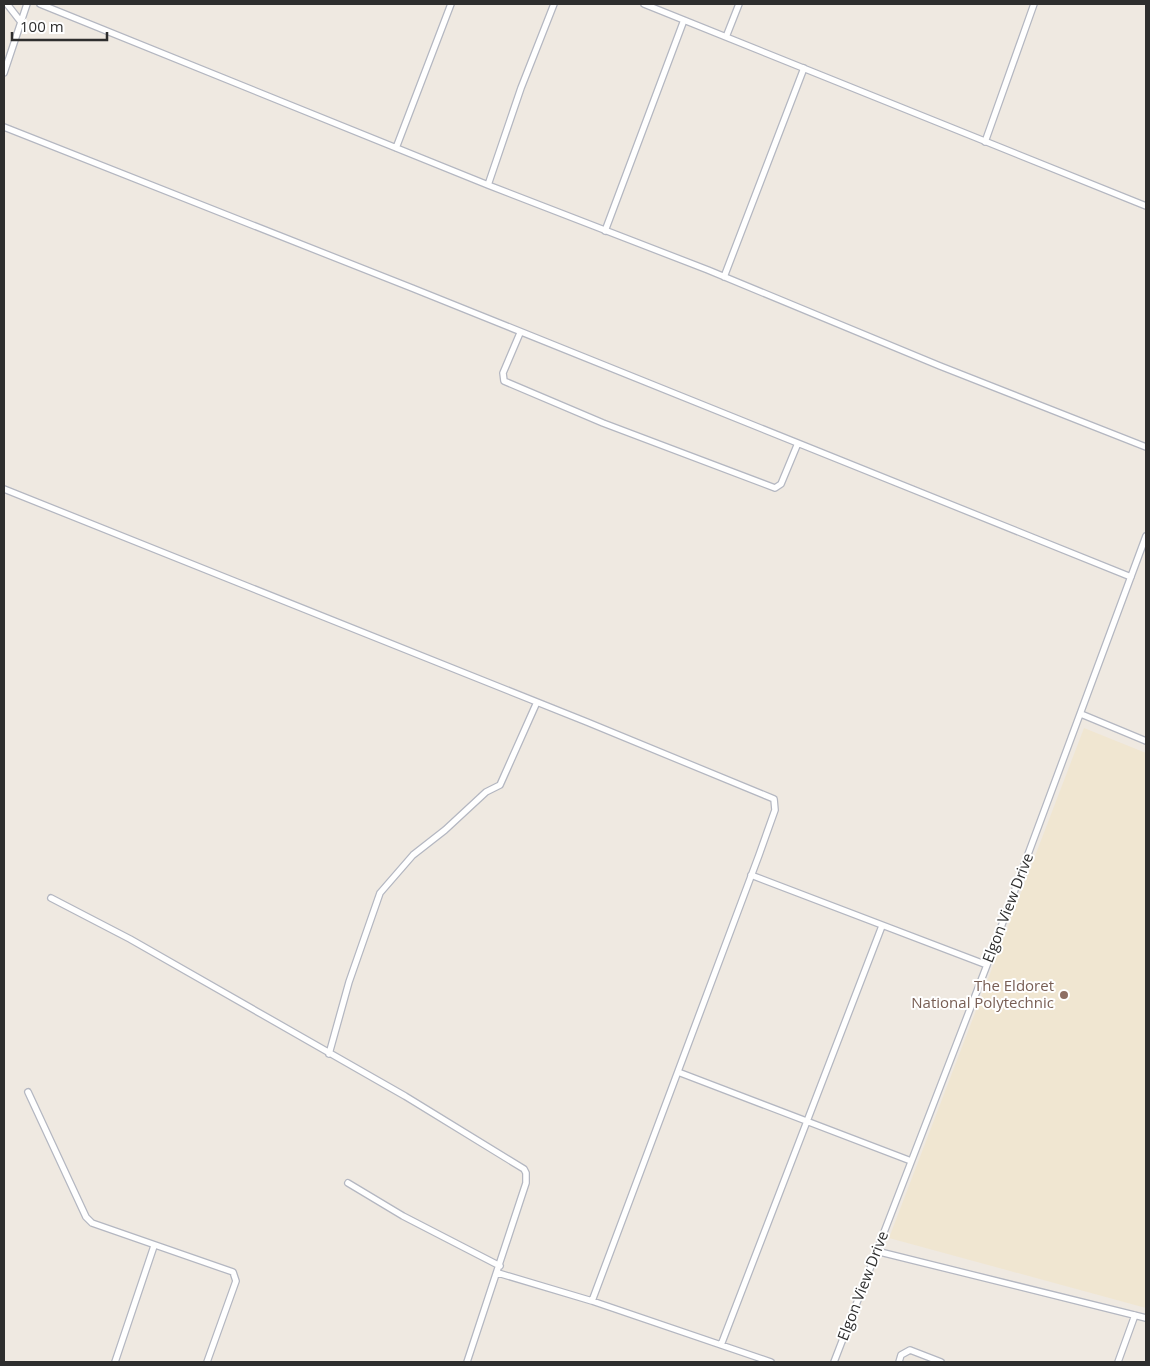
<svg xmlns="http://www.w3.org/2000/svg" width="1150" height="1366" font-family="'Open Sans',sans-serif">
<rect width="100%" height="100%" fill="#efe9e1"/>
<path fill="#f0e6d1" d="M1084 728 1146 753V1308L889 1238Z"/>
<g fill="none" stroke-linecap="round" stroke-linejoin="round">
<defs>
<path id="street" d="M7 4 21 22
M40 4 488 185 708 270 940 366 1146 447
M644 4 1146 206
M726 37 739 4
M4 73 27 4
M4 127 412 288 1131 577
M985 142 1034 4
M396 148 451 4
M488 185 521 88 554 4
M605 231 684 20
M724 277 804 68
M520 333 503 373 504 381 603 423 775 488 781 484 798 443
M4 489 587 722 774 799 775 810 759 855 592 1301
M1081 714 1146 741
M751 875 987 965
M51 898 130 939 405 1096 524 1169 526 1173V1183L467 1362
M329 1054 349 982 380 893 413 855 445 830 486 792 500 785 537 702
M678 1072 911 1161
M28 1092 86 1217 92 1223 233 1272 236 1281 207 1362
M348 1183 403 1216 500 1266
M876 1251 1146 1318
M498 1273 592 1301 771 1362
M721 1345 882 926
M115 1362 154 1246
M834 1362 987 965 1146 536
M899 1362 901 1355 910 1350 941 1362
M1118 1362 1135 1315"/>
</defs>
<use href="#street" stroke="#b4b7c1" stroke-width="8"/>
<use href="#street" stroke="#fff" stroke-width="5.5"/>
</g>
<circle fill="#8d6e63" stroke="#fff" stroke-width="2" cx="1064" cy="995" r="5"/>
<g text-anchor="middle" stroke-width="4" stroke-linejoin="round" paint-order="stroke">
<g font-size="15" fill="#2e2e2e" stroke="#fff">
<text transform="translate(1008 908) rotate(-69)" y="5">Elgon View Drive</text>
<text transform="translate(863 1286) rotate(-69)" y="5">Elgon View Drive</text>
</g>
<g font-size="15" fill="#785e54" stroke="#fff" text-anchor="end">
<text x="1054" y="991">The Eldoret<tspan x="1054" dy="17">National Polytechnic</tspan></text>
</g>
</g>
<rect width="1150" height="1366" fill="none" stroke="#2e2e2e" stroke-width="10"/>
<path d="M12 32v8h95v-8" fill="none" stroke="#2e2e2e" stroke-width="2.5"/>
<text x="20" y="32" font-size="15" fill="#2e2e2e" stroke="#ffffff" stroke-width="4" paint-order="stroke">100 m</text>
</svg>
